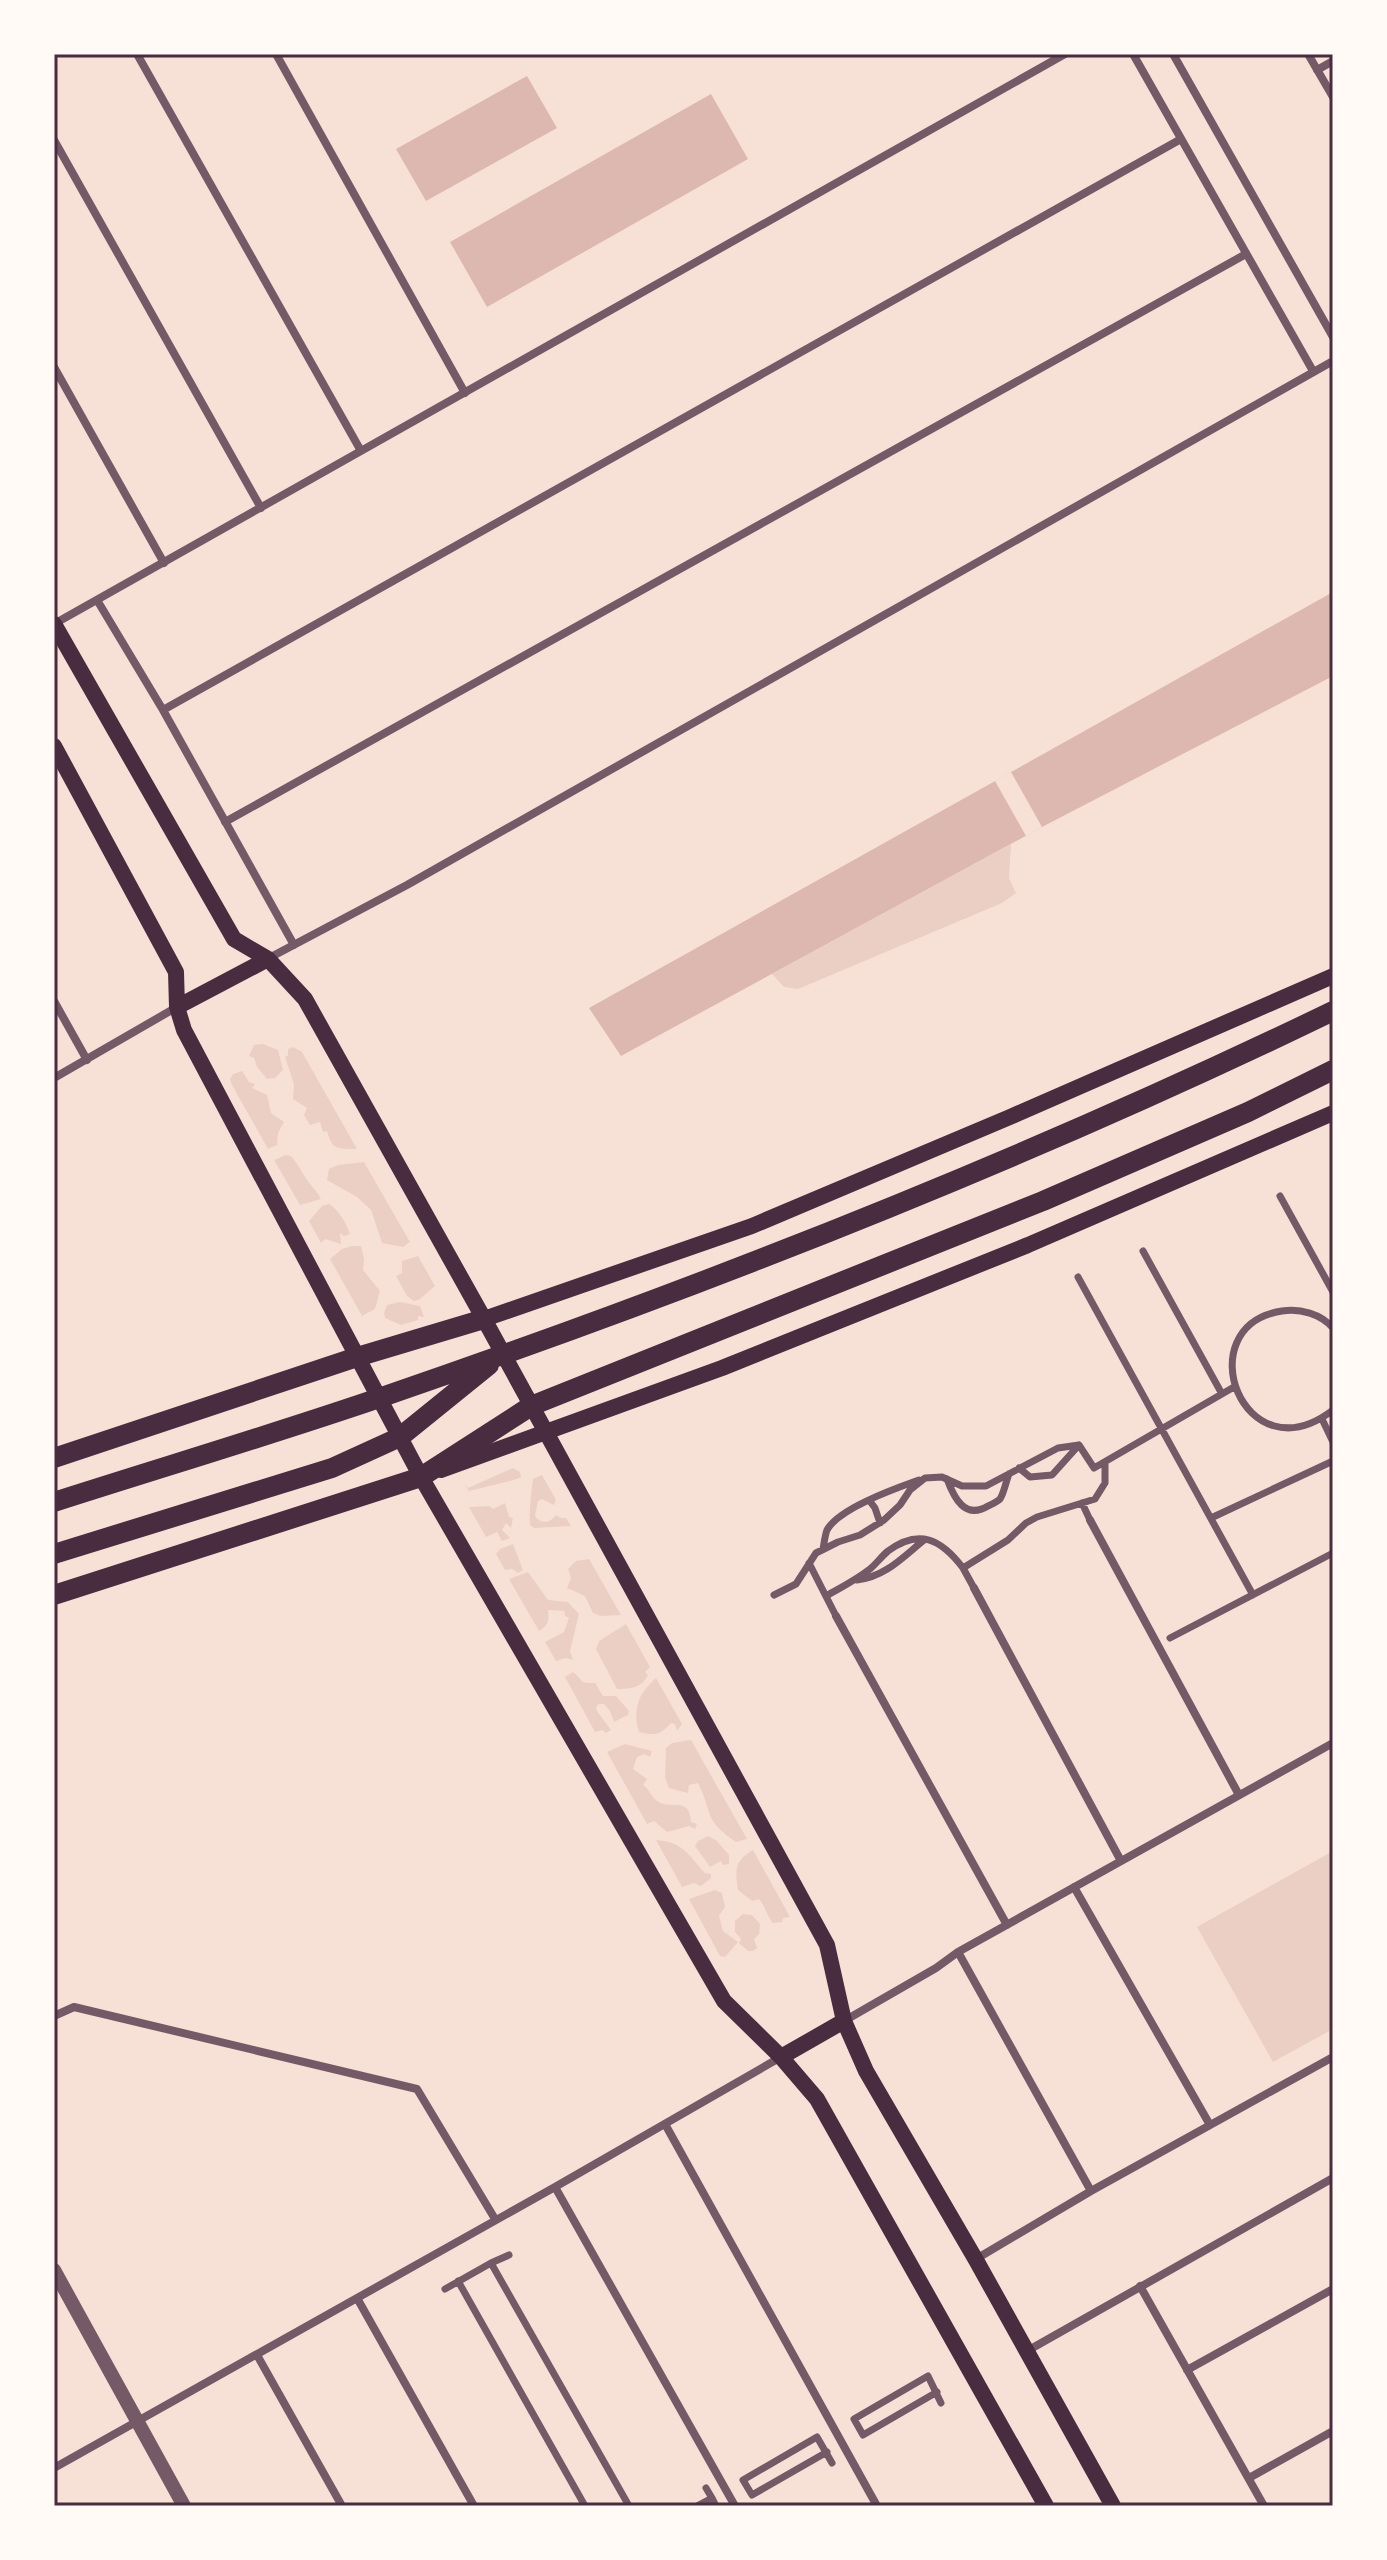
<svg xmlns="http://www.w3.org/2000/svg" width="1387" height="2560" font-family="'Work Sans',sans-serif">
<rect width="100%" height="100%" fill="#f7e1d7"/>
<path fill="#ebcfc5" d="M1011 844 1009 878 1016 893 1002 903 798 989 784 987 772 974Z
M263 1044 278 1050 283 1070 275 1078 267 1079 257 1067 254 1058 249 1056 254 1045Z
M293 1047 302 1052 357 1149C337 1149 332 1150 327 1131L323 1132 320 1122 310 1125 304 1115 307 1108 293 1099 294 1084 285 1057 288 1055V1049Z
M242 1071 249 1082 255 1084 252 1088 267 1095 271 1113 284 1122 278 1133 277 1145 268 1149 232 1085 230 1079 233 1074Z
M286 1155 291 1156C298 1164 302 1173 308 1181 313 1188 317 1191 321 1199L300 1205 274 1160Z
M364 1162 410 1242 403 1247 382 1243 371 1210 357 1197 327 1180 329 1169 338 1165Z
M329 1204C339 1210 346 1223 350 1234L344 1236 340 1233 341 1244 325 1239 321 1243 309 1221 322 1206Z
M352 1246H361L364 1259 363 1270 380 1291 375 1309 362 1316 330 1259 342 1249Z
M418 1256 435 1286 420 1299 414 1301 407 1296 396 1276 402 1273V1261Z
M400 1302 420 1306 424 1317 418 1316V1320L401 1325 385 1318 384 1313 387 1305Z
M513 1468 520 1472 521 1477 514 1480 469 1491 464 1484 468 1488Z
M542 1475 556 1500 554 1505 542 1499 538 1501 535 1516C541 1525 550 1523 556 1515L561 1518H566L571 1526 534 1528 530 1525C529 1509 531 1495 533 1479Z
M505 1503 509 1517 513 1518 511 1528 506 1523 502 1530 510 1538 502 1541 497 1532 486 1537 469 1507 489 1506 493 1509Z
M513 1544 523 1570 518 1573 512 1569 505 1570 496 1554 500 1549Z
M589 1559 621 1615 601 1616 593 1613 585 1596 567 1588 571 1578 568 1569 576 1561Z
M528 1572 548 1600 568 1602 579 1614 570 1651 573 1660 566 1658 556 1661 545 1642 564 1632 569 1618 565 1616 564 1611 548 1610C549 1620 549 1625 539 1631L509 1579Z
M626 1624 650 1667 645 1672 648 1675C642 1688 630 1689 617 1689L596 1649 599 1641Z
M573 1672C586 1682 577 1683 595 1683L603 1696H616L629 1711 628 1715 614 1722 610 1711 604 1704H599L596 1707 597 1711 611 1730 606 1733 602 1730 595 1732 565 1677Z
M656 1678 682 1724 677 1731 675 1724 671 1723C660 1735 656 1736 639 1732 632 1708 639 1693 656 1678Z
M691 1740 747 1839 736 1842C702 1818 714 1815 698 1783L689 1785 688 1793 669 1788 665 1777 666 1748 672 1743Z
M625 1744 652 1751 650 1757 644 1754 637 1757 633 1769 647 1779 643 1785C650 1790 650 1795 656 1800 669 1812 690 1794 691 1822L697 1824 695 1829 689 1826 667 1832 654 1821 647 1824 607 1752Z
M708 1836 716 1840 729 1855V1864L723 1865 721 1861 710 1867 695 1846 698 1841Z
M656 1840C681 1842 686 1851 702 1870L705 1873 711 1874V1878L701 1886 694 1883 682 1887Z
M753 1850 790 1917 783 1918 782 1922 773 1923C766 1915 766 1907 759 1899L752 1901 738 1890C735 1870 734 1861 753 1850Z
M1333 1851V2029L1273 2062 1197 1927Z
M715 1890 722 1893 725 1907 719 1916 723 1931 738 1942 725 1957 720 1956 689 1899Z
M743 1914 752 1915 760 1924 759 1934 754 1939 757 1948 753 1951H748L739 1943 741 1939 735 1932V1921Z"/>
<path fill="#dcb8b0" d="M527 76 557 128 426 201 396 149Z
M711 94 748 159 487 307 450 242Z
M1333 592V676L1042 827 621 1056 589 1008Z"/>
<path fill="#f7e1d7" d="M1011 772 1042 827 1026 836 995 781Z"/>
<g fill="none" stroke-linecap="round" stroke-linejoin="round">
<path stroke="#755966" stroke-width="7" d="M1280 1196 1333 1292
M1143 1251 1222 1394
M1078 1277 1253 1595
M1333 1328C1321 1314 1300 1308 1282 1311 1186 1326 1243 1479 1333 1410
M1322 1419 1333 1442
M1019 1468 1030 1477 1052 1475 1079 1445
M947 1479C954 1498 965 1520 988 1506 992 1504 997 1502 1000 1499 1004 1493 1006 1481 1009 1474
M869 1500 875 1508 880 1523
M1082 1503 1090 1520
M1211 1518 1333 1461
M823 1549C824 1544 825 1535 827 1530 839 1508 897 1488 919 1480
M809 1563 836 1616
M963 1568 974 1588
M857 1580C885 1577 903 1557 924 1540
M774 1595 796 1584 816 1553 838 1542 860 1535 884 1520 900 1505 910 1490 925 1478 942 1477 962 1486H986L1058 1448 1079 1445 1094 1468 1234 1387
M826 1596C840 1588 856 1580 870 1569 876 1564 881 1557 888 1551 919 1528 941 1539 963 1568L1008 1540 1026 1523 1037 1517 1095 1499 1105 1483V1462
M1170 1638 1333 1553
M491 2263 509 2255
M458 2281 585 2506
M445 2289 491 2263 629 2506
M937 2392 863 2435 854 2419 928 2376 941 2403
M827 2452 752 2495 743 2480 817 2437 832 2463
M706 2488 712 2498
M697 2506 712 2498 716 2506"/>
<path stroke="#755966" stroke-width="8" d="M137 54 361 451
M276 54 465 393
M1133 54 1313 371
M1173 54 1333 337
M1308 54 1333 97
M1317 70 1333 61
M54 140 261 508
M54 367 164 563
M97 600 163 710 294 945
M54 624 1065 54
M163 710 1181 139
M225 822 1246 254
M269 958 407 885 1333 361
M54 1001 87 1060
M54 1078 177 1007
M1090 1520 1239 1795
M974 1588 1121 1861
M836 1616 1007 1925
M1074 1887 1210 2125
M958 1952 1091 2191
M54 2016 74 2007 417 2089 495 2219
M844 2021 936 1968 958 1952 1333 1743
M665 2124 877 2506
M555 2187 735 2506
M976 2259 1091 2191 1333 2057
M1140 2286 1264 2506
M357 2298 474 2506
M1027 2351 1333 2178
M257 2355 342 2506
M1187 2370 1333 2289
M54 2468 555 2187 781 2057
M1249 2478 1333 2431"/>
<path stroke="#755966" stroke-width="14" d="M54 2270 184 2506"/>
<path stroke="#4a2c40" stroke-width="16" d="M54 624 234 939 268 959 305 999 484 1319 827 1945 844 2021 866 2071 976 2260 1113 2506
M54 746 176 972 177 1007 184 1030 421 1477 724 2001 781 2057 817 2099 1046 2506
M177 1007 268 959
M484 1319 752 1226 1010 1117 1333 976
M441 1470 722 1368 1028 1245 1333 1113
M781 2057 844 2021"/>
<path stroke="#4a2c40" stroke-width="20" d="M54 1458 357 1357 484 1319
M54 1502C163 1467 274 1434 382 1397 706 1286 1025 1160 1333 1011
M54 1554 332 1468 400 1437 489 1365
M54 1595 421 1477 531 1406 1043 1201 1248 1112 1333 1070"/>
</g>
<rect width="1387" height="2560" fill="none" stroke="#fffaf5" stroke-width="112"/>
<rect x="56" y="56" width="1275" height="2448" fill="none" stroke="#4a2c40" stroke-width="3"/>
</svg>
